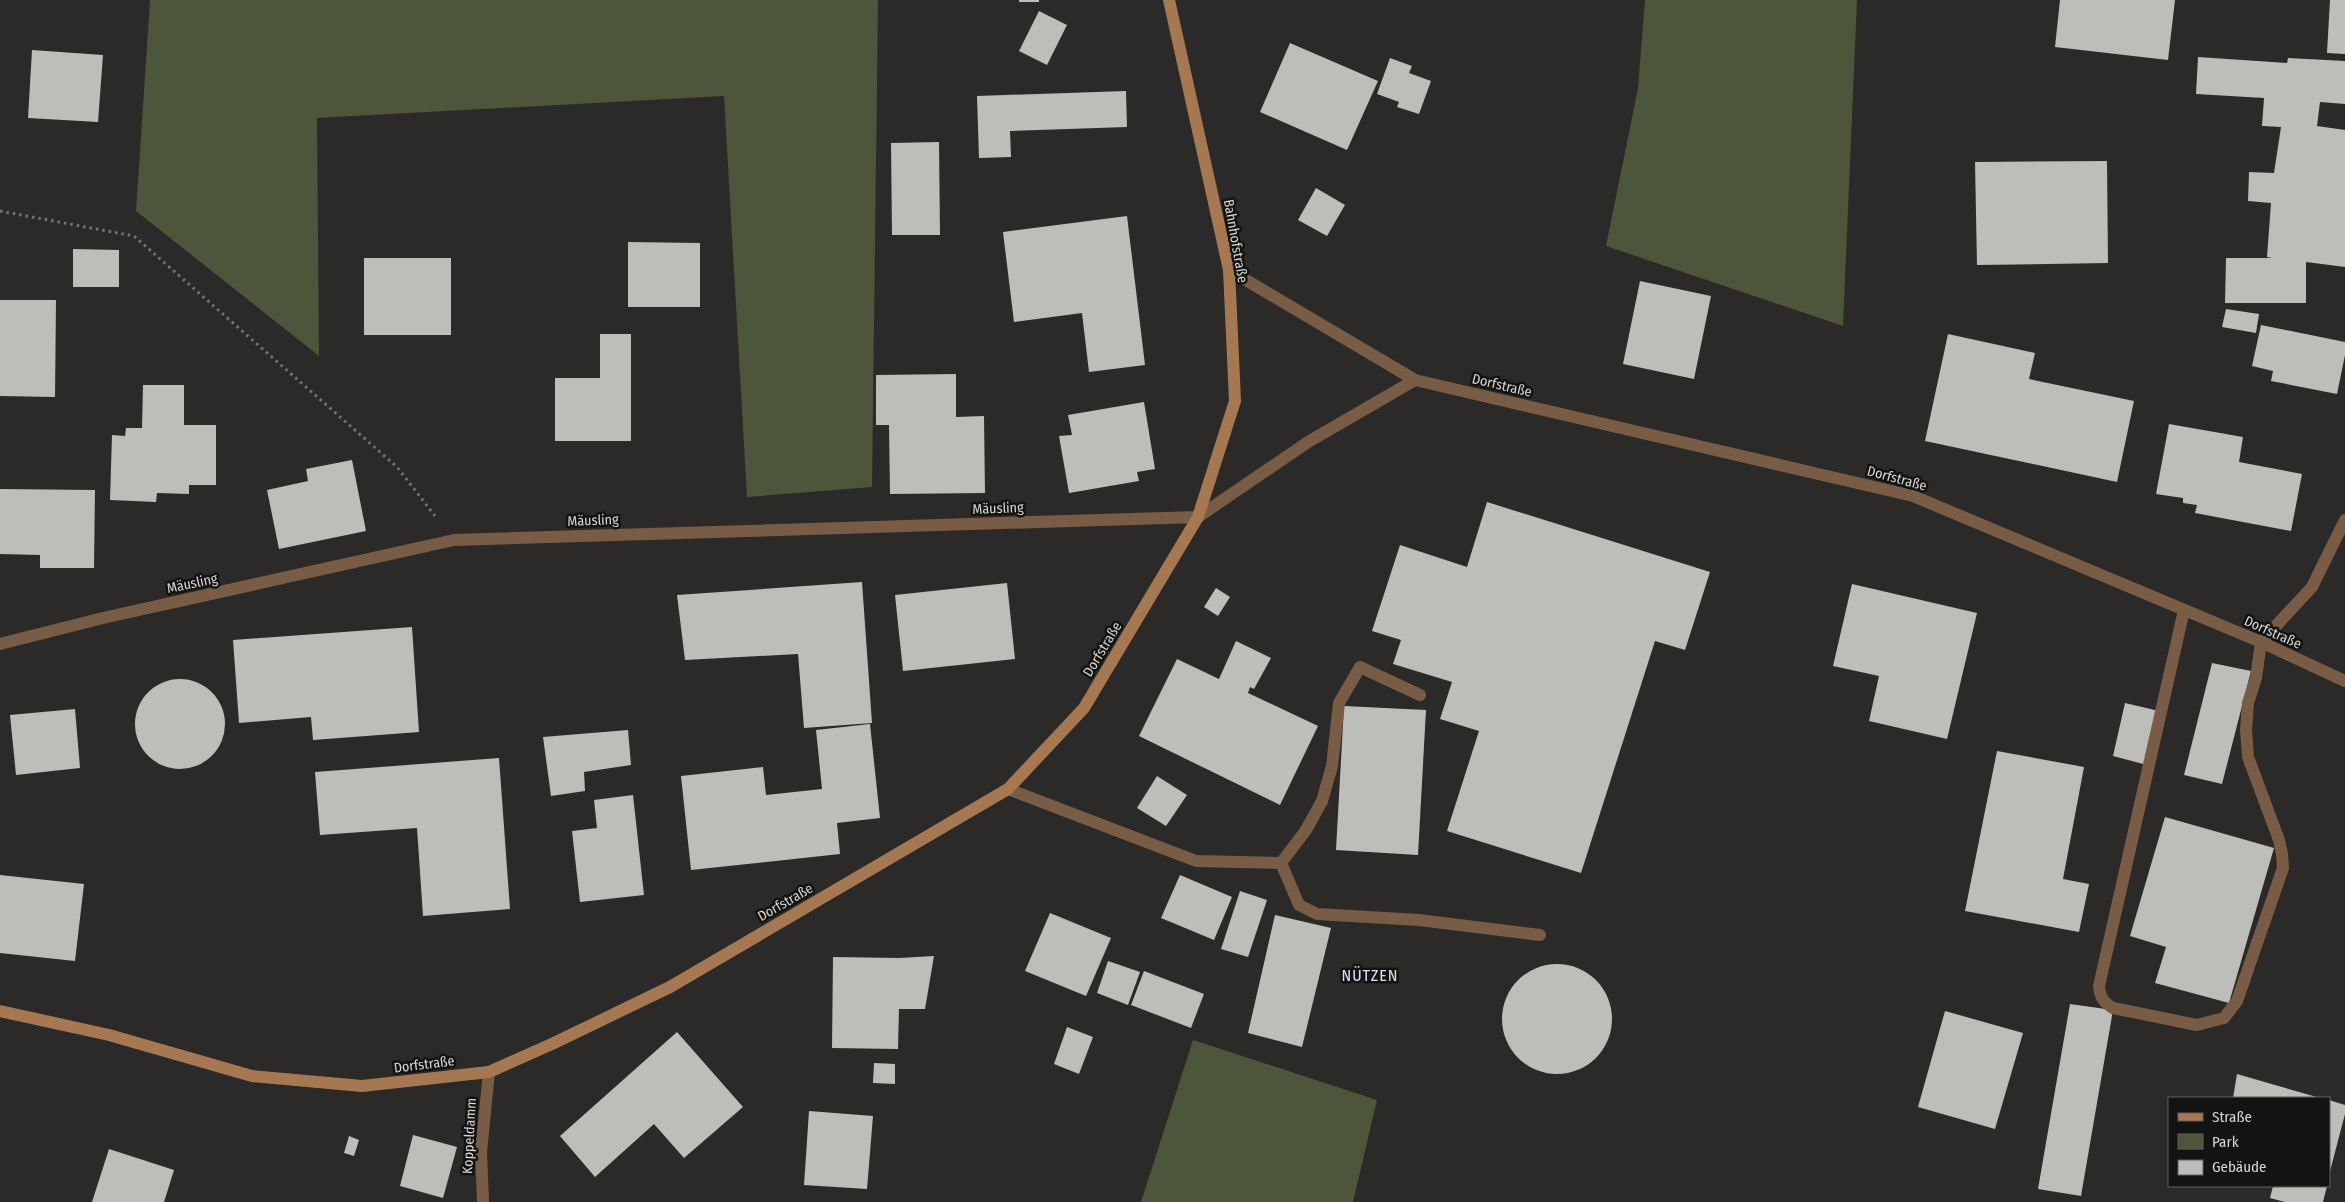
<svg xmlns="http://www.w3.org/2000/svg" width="2345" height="1202" font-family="'Fira Sans Condensed',sans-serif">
<rect width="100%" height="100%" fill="#2b2a28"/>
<path fill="#4d553a" d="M150 0H878L872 487 747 497 724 96 317 118 319 356 136 211Z
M1645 0H1857L1843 326 1606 246 1638 88Z
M1193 1040 1377 1100 1353 1202H1141Z"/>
<path fill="#bdbdba" d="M1019 0H1039V2H1019Z
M2060 0H2175L2168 60 2055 47Z
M2330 0H2345V54L2327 53Z
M1039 11 1067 25 1047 65 1019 51Z
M1290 43 1378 81 1347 150 1260 112Z
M32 50 103 55 98 122 28 118Z
M2198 57 2287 63 2288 58 2345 61V104L2320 102 2317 126 2345 130V267L2306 262V303H2225L2226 258H2272L2267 257 2271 203 2248 201 2249 172 2274 173 2281 127 2262 126 2264 98 2196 94Z
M1390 58 1412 66 1409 73 1431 81 1419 114 1397 107 1399 102 1377 94Z
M1126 91 1127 127 1010 131 1011 157 979 158 977 96Z
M939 142 940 235H892L891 143Z
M2107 161 2108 263 1977 265 1975 162Z
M1316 188 1345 205 1327 236 1298 220Z
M1127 216 1145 365 1089 372 1082 313 1014 322 1003 232Z
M628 242 700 243V307H628Z
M73 249 119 250V287H73Z
M364 258H451V335H364Z
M1640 281 1711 296 1694 379 1623 364Z
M0 300H56L55 397 0 396Z
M2226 309 2259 314 2256 333 2222 327Z
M2261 325 2345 342V355L2337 394 2271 381 2273 371 2252 366Z
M600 334H631V441H555V378H600Z
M1948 334 2035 353 2029 379 2134 401 2117 482 1925 441Z
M956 374V417L984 416 985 493 890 494 889 425H876V375Z
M143 385H184V425H216V485H189V494L157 493 156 502 110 500 112 435 125 436 126 428H142Z
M1144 402 1155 469 1137 472 1139 481 1069 493 1059 436 1072 435 1068 415Z
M2169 424 2243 437 2239 462 2302 474 2291 531 2195 513 2197 505 2183 503V498L2156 494Z
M352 460 366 531 279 549 267 490 308 481 306 469Z
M0 489 95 490 94 568H40V555L0 554Z
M1487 502 1710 572 1685 650 1655 641 1581 873 1447 831 1479 731 1440 719 1452 682 1393 664 1401 640 1372 631 1400 545 1467 567Z
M862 582 872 723 804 728 798 654 685 660 677 595Z
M1007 583 1015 659 903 671 895 595Z
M1852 584 1977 613 1947 739 1869 721 1879 676 1833 666Z
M1216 588 1230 597 1218 616 1204 607Z
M412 627 419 732 313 740 311 717 239 723 233 640Z
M1236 641 1271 658 1254 689 1250 687 1248 693 1318 726 1280 805 1139 736 1177 659 1219 679Z
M2212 663 2251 671 2222 784 2184 775Z
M135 724a45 45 0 1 1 90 0a45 45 0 1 1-90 0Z
M2125 703 2159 711 2147 765 2113 756Z
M1344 706 1426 710 1418 855 1336 850Z
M75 709 80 768 16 775 10 715Z
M870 724 880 818 837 823 840 854 691 870 681 776 763 767 766 795 822 789 816 730Z
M628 730 631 765 584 772 585 791 551 796 543 737Z
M1997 751 2084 767 2063 879 2089 884 2079 932 1965 911Z
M499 758 510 909 423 916 417 828 320 835 315 772Z
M1157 776 1187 795 1166 826 1137 808Z
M633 795 644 895 580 902 572 831 597 828 594 800Z
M2165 817 2274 848 2229 1003 2155 983 2166 947 2130 936Z
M0 875 84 884 75 961 0 953Z
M1180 875 1232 897 1214 940 1161 918Z
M1240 891 1267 900 1248 957 1221 949Z
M1050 913 1111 938 1086 996 1025 971Z
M1275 915 1331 928 1302 1047 1248 1033Z
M934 956 925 1009H899L898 1049 832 1048 833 957 899 958Z
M1108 961 1140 972 1128 1005 1097 993Z
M1502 1019a55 55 0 1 1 110 0a55 55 0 1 1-110 0Z
M1144 971 1204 994 1191 1028 1131 1005Z
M2070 1004 2113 1010 2081 1196 2038 1189Z
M1945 1011 2023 1033 1995 1129 1918 1107Z
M1067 1027 1093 1037 1079 1074 1054 1064Z
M677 1032 743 1107 684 1158 654 1124 595 1177 560 1136Z
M874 1063 895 1064V1084L873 1083Z
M2237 1074 2320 1098H2233Z
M2329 1100 2345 1105V1114L2329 1175Z
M809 1111 873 1116 867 1189 804 1185Z
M413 1135 457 1147 443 1198 400 1186Z
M349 1136 359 1140 354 1156 344 1153Z
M109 1149 174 1170 164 1202H92Z
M2273 1186H2327L2323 1202H2285L2270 1198Z"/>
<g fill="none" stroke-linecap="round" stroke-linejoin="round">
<path stroke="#757472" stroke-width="3" stroke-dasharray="2.5 4" stroke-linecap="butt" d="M0 211 134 236 397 467 435 516"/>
<path stroke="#795c45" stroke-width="12" d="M2184 610 2099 986C2100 997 2103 1002 2113 1008L2197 1025 2224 1018 2237 1001 2283 868 2282 854 2279 840 2248 757 2246 730 2248 703 2256 678 2261 642
M1008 789 1196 861 1281 863 1306 830 1322 801 1332 766 1339 703 1360 667 1420 695
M1281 863 1299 905 1317 914 1419 920 1540 935"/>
<path stroke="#795c45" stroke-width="12" d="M1229 270 1415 380 1913 496 2261 642 2345 681
M2261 642 2312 587 2345 520
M0 644 103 618 454 540 1198 517 1308 442 1415 380
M483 1202 481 1152 489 1072"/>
<path stroke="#a57852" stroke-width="12" d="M0 1011 109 1035 252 1076 362 1086 489 1072 554 1043 670 987 1008 789 1084 708 1198 517 1235 401 1229 270 1169 0"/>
</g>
<g text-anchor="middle" stroke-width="5" stroke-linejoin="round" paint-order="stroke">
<g font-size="14" fill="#d8d7d6" stroke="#131312">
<text transform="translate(1236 241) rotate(80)" y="5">Bahnhofstraße</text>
<text transform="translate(1502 385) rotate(13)" y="5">Dorfstraße</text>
<text transform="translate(1897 478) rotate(15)" y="5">Dorfstraße</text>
<text transform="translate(998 508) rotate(-2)" y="5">Mäusling</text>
<text transform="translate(593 520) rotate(-2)" y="5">Mäusling</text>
<text transform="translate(192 583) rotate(-12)" y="5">Mäusling</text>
<text transform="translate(2273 632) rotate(24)" y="5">Dorfstraße</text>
<text transform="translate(1102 649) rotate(-59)" y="5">Dorfstraße</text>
<text transform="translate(785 902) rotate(-30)" y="5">Dorfstraße</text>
<text transform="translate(424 1064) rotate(-7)" y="5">Dorfstraße</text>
<text transform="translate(469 1136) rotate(-87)" y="5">Koppeldamm</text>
</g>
<g font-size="16" letter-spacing="1" fill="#e6d9f5" stroke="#131312">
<text x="1370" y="981">NÜTZEN</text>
</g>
</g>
<rect x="2168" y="1097" width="162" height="90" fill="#131312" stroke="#626160"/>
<rect x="2178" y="1113" width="25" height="8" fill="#a57852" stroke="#626160"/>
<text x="2212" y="1122" font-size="15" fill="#d8d7d6">Straße</text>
<rect x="2178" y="1134" width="25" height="15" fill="#4d553a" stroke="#626160"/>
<text x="2212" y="1147" font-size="15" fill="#d8d7d6">Park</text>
<rect x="2178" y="1160" width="25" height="15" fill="#bdbdba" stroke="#626160"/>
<text x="2212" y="1172" font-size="15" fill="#d8d7d6">Gebäude</text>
</svg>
